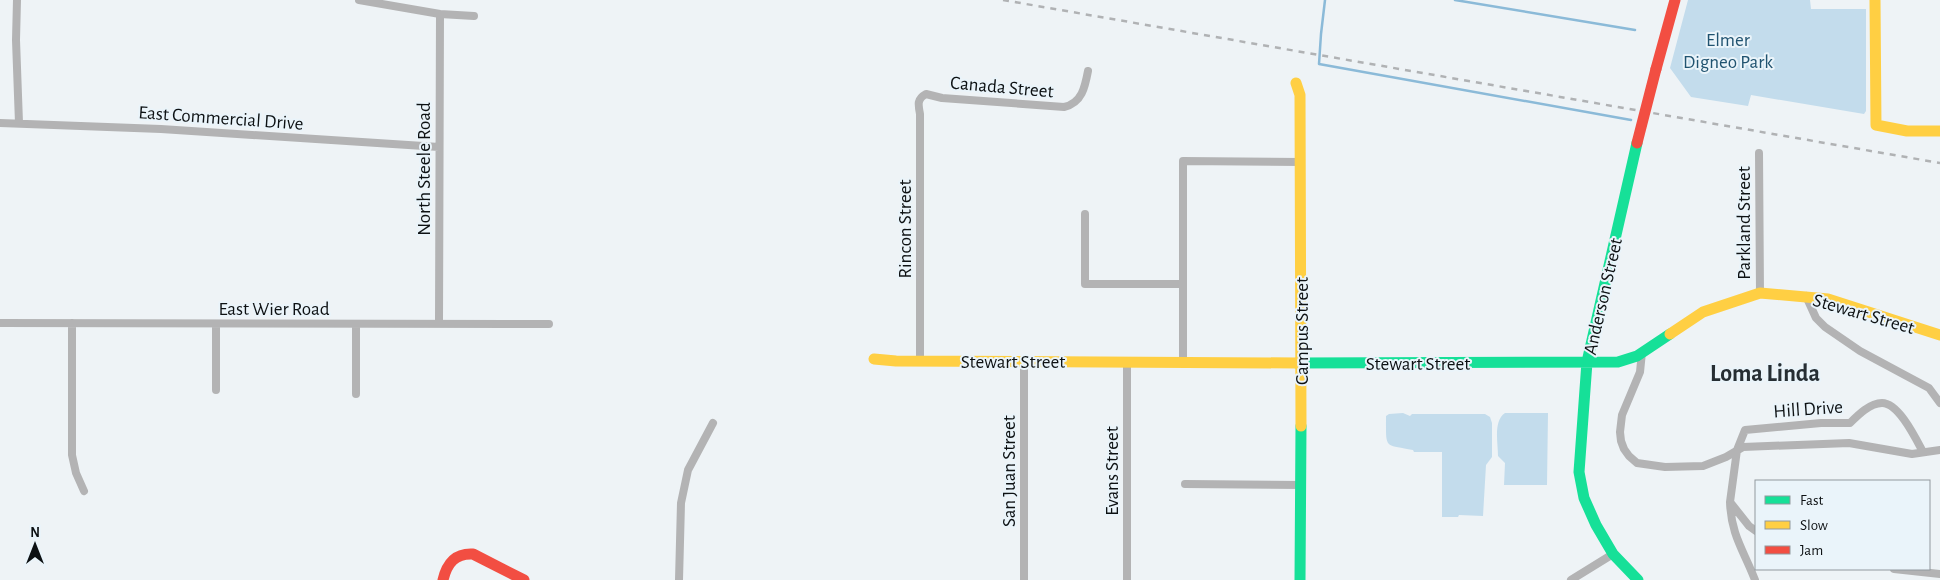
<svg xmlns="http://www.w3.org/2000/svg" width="1940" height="580" font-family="'Alegreya Sans',sans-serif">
<rect width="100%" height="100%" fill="#eef3f6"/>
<path fill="#c3dcec" d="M1688 0H1810L1811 9H1866V111L1864 114 1751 95 1748 106 1691 97 1670 68Z
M1403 413 1410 416 1412 414H1485L1490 417 1492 423V457L1486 465 1483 516 1459 515 1458 517H1442V452H1414L1413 450C1384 444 1386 450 1386 416L1389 414Z
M1505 413H1548L1547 485H1504L1505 463 1498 456C1498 443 1493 421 1505 413Z"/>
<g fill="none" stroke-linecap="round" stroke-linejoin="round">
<path stroke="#8bbad8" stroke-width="2.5" d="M1325 0 1321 34 1319 64 1631 120
M1455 0 1635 30"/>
<path stroke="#b3b3b4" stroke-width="8" d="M17 0 16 40 19 123
M359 0 440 14 474 16
M0 123 161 129 439 147
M1759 153 1760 293
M1085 214V284H1183
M1806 296 1816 318 1825 327 1860 351 1929 388 1940 403
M0 323 549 324
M72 323V455L76 473 84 491
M439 323 440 14
M356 325V394
M1642 352 1640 372 1622 415 1620 432 1621 441 1624 449 1629 456 1637 463 1665 467 1703 466 1726 457 1743 447 1849 443 1912 454 1940 450
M920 361V114C918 104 917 99 926 94L942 98 1064 107C1082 103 1085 87 1088 71
M1183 362V161L1301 162
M216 390V325
M1185 484 1301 485
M1730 502C1731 535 1744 551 1755 580
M1756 531 1749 526 1730 502 1737 450 1745 430 1821 423H1850C1858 415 1870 403 1882 403 1899 403 1916 439 1923 452
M1894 569 1940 574
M679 580 681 503 688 470 713 423
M1024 580V361
M1127 580V362
M1571 580 1613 554"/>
<path stroke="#16e098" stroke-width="11" d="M1637 143 1587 362 1579 472 1584 498 1596 525 1613 554 1638 580
M1297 363 1618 362 1637 356 1670 334
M1300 580 1301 426"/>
<path stroke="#ffcf43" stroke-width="11" d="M1875 0 1876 125 1907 131H1940
M1296 83 1300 95 1301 426
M1670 334 1703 312 1760 293 1828 299 1940 335
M874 359 896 361 1297 363"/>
<path stroke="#f24e42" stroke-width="11" d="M1656 69 1675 0
M443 580C447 563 455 553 473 554L524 580"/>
<path stroke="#b0b2b4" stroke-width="2.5" stroke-dasharray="6 6" stroke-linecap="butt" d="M1003 0 1940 163"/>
<path stroke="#f24e42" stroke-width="11" d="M1637 143 1656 69"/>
</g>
<g text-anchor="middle" stroke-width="4" stroke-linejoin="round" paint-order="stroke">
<g font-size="19" fill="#205370" stroke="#eaf4fa">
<text x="1728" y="46">Elmer<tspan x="1728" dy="22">Digneo Park</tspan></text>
</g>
<g font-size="19" fill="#0d1113" stroke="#eaf4fa">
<text transform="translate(1002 86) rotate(5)" y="7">Canada Street</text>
<text transform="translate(221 117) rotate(4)" y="7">East Commercial Drive</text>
<text transform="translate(423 169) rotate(-90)" y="7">North Steele Road</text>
<text transform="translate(1743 223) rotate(-90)" y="7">Parkland Street</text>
<text transform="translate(904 229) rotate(-90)" y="7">Rincon Street</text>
<text transform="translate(1602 296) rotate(-77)" y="7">Anderson Street</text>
<text x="274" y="315">East Wier Road</text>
<text transform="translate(1864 313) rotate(16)" y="7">Stewart Street</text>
<text transform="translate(1301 331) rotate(-90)" y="7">Campus Street</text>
<text x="1013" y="368">Stewart Street</text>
<text x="1418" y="370">Stewart Street</text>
<text transform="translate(1808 408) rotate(-4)" y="7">Hill Drive</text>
<text transform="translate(1008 471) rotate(-90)" y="7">San Juan Street</text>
<text transform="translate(1111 471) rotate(-90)" y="7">Evans Street</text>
</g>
<g font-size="24" font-weight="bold" fill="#262e33" stroke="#eaf4fa">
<text x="1765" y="381">Loma Linda</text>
</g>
</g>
<rect x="1755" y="480" width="175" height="90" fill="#eaf4fa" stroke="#92999e"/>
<rect x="1765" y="496" width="25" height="8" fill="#16e098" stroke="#92999e"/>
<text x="1800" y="505" font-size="15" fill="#0d1113">Fast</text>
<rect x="1765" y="521" width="25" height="8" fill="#ffcf43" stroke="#92999e"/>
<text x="1800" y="530" font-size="15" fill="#0d1113">Slow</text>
<rect x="1765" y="546" width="25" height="8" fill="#f24e42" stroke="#92999e"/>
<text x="1800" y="555" font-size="15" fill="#0d1113">Jam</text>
<g transform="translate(35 545)" stroke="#eaf4fa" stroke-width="4" paint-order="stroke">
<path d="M0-4L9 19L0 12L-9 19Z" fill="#0d1113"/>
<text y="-8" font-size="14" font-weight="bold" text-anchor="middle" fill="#0d1113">N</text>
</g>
</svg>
